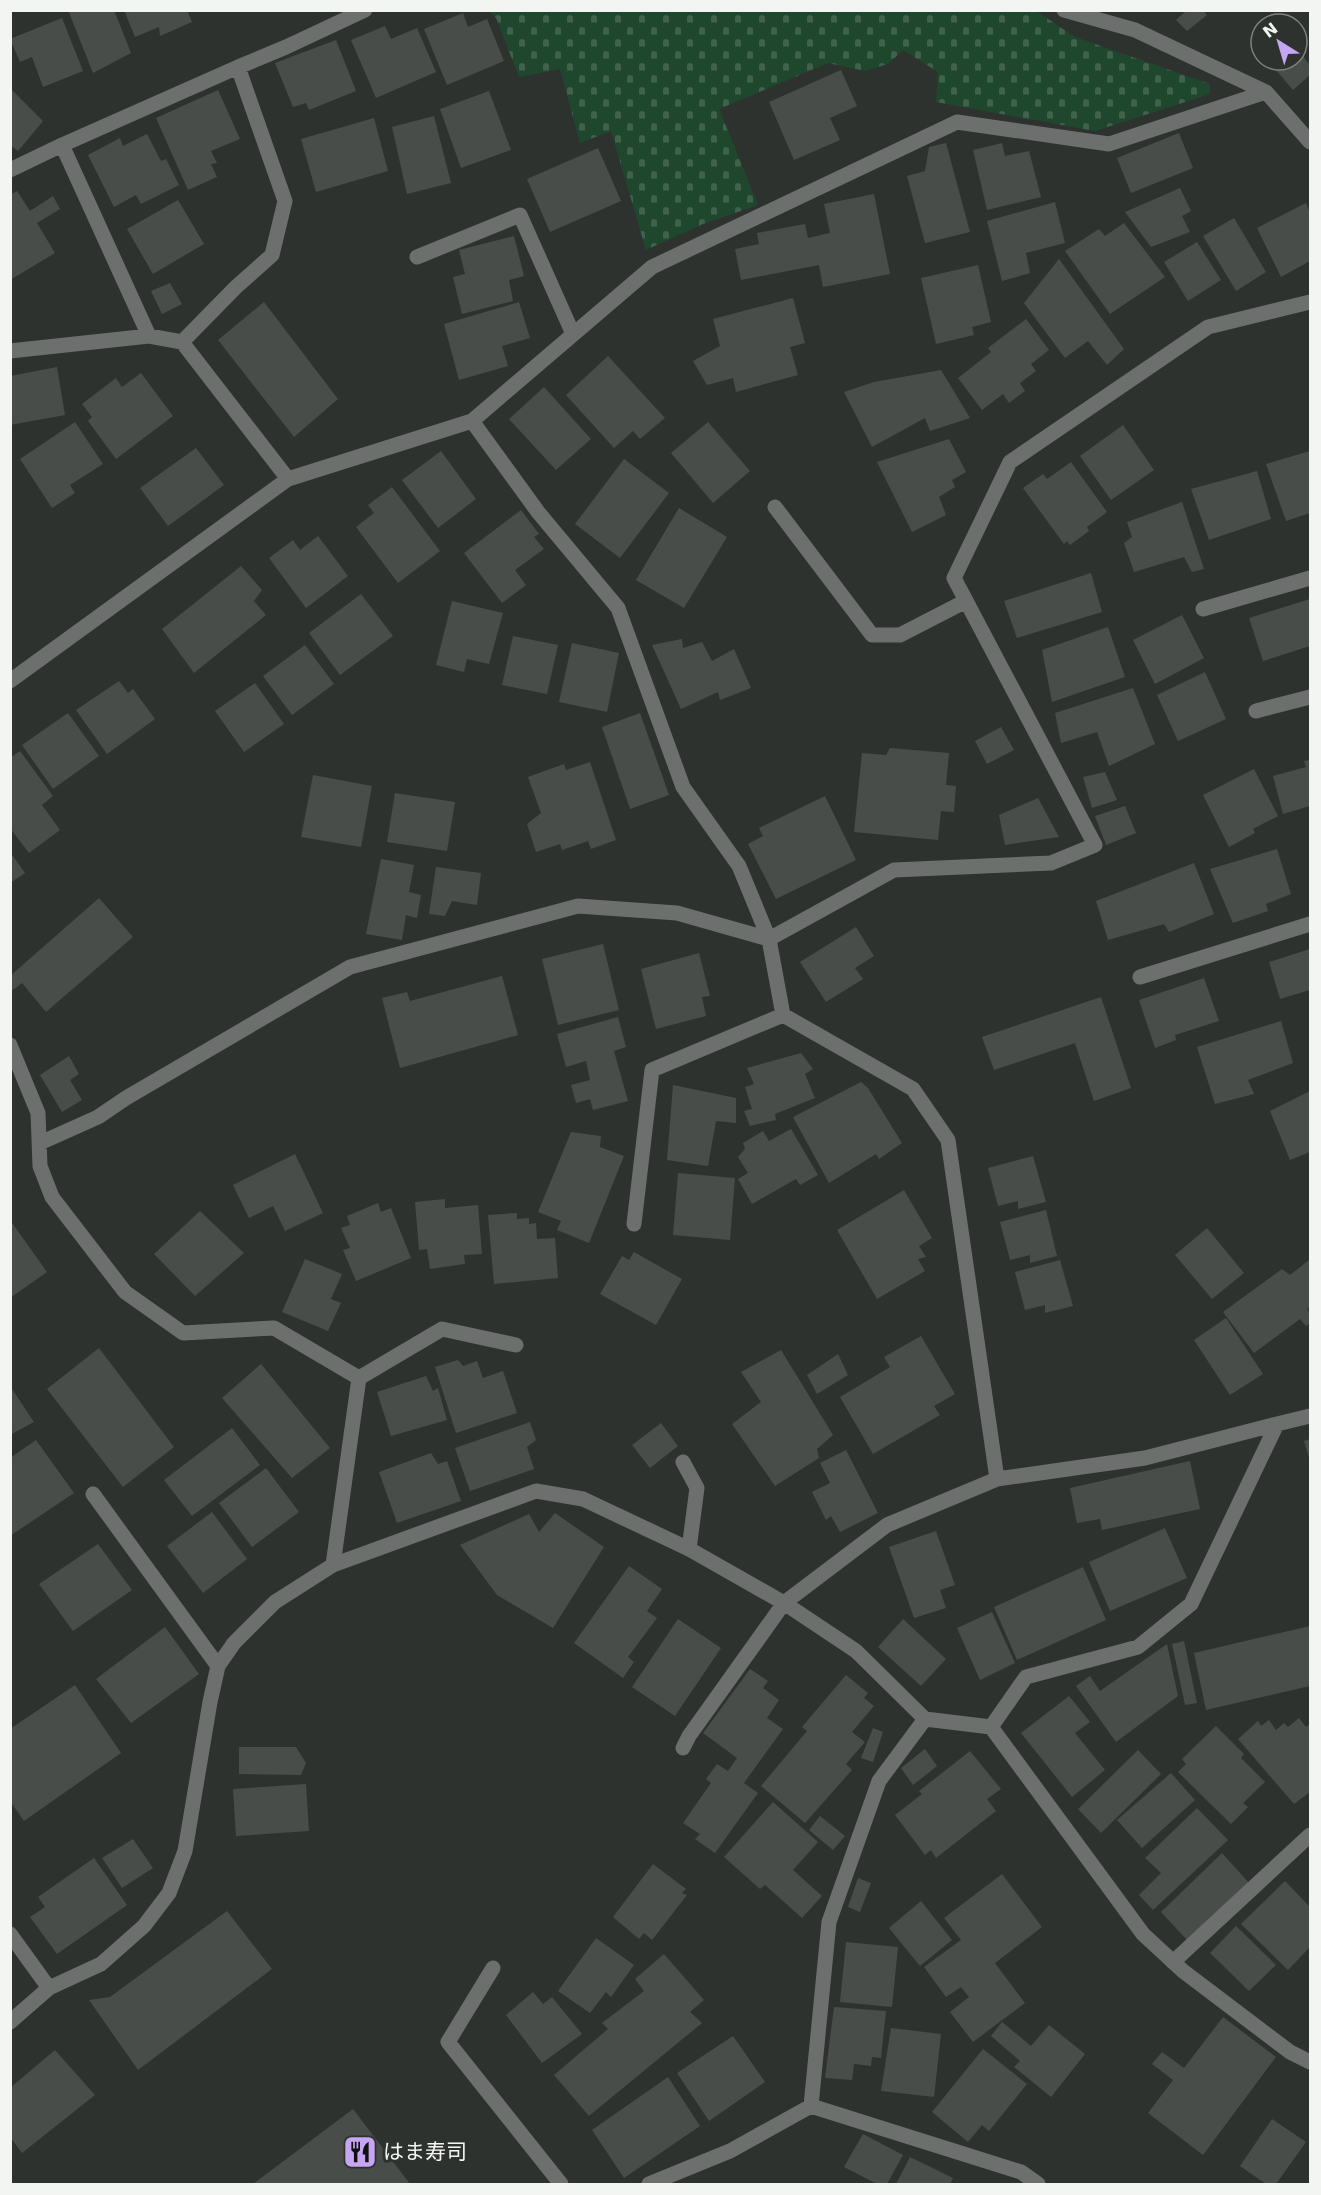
<svg xmlns="http://www.w3.org/2000/svg" width="1321" height="2195" font-family="'DejaVu Sans','Noto Sans JP',sans-serif">
<defs>
<pattern id="cemetery-stones" width="16" height="16" patternUnits="userSpaceOnUse" patternTransform="scale(1.5)"><rect width="16" height="16" fill="#1f472e"/><path d="M2 7V4a2 2 0 0 1 4 0v3zM10 15v-3a2 2 0 0 1 4 0v3z" fill="#40624d"/></pattern>
</defs>
<rect width="100%" height="100%" fill="#2e322f"/>
<path fill="url(#cemetery-stones)" d="M489 11H1036L1075 37 1210 84V94L1095 131 936 102 938 72 903 50 888 64 865 71 828 63 719 109 758 205 703 224 646 250 611 131 580 143 560 69 519 77 496 18Z"/>
<path fill="#494d4a" d="M68 10H114L131 53 93 73Z
M124 10H187L192 22 160 36 159 27 135 37Z
M1187 10H1203L1207 15 1187 31 1176 20Z
M463 13 468 27 487 19 504 61 447 85 424 29Z
M62 18 83 71 43 87 32 57 20 62 10 39Z
M385 26 391 39 417 28 436 72 376 98 351 40Z
M336 40 356 91 309 110 306 103 293 107 275 63Z
M1297 49 1310 65V75L1293 90 1270 63 1273 60H1297Z
M841 70 857 106 830 118 840 140 794 160 769 102Z
M10 88 43 121 18 151 10 145Z
M218 90 240 139 211 151 217 163 211 164 217 177 188 190 156 118Z
M489 91 511 150 461 168 440 109Z
M434 116 451 183 407 194 392 127Z
M374 118 388 171 316 192 301 139Z
M1179 133 1193 168 1131 193 1117 158Z
M147 134 161 161 166 159 179 185 141 204 136 195 114 207 88 155 120 138 123 146Z
M946 143 970 232 925 243 907 176 925 171 929 147Z
M1002 143 1005 156 1029 151 1041 197 987 210 973 150Z
M598 148 621 201 550 232 527 179Z
M1180 188 1191 211 1182 216 1190 232 1151 247 1125 212Z
M17 191 30 211 53 196 60 209 37 223 55 253 10 280V195Z
M874 194 890 274 823 287 819 265 741 280 735 249 759 244 757 233 805 224 808 238 830 233 824 204Z
M178 200 204 244 153 274 127 229Z
M1055 202 1065 243 1026 253 1030 273 1002 281 987 221Z
M1306 203 1310 213V261L1281 277 1257 228Z
M1234 218 1266 272 1236 291 1203 236Z
M1124 223 1165 277 1110 314 1065 251 1099 229 1105 236Z
M514 236 524 276 509 280 513 301 462 314 453 277 465 274 459 250Z
M1197 242 1221 280 1188 301 1164 262Z
M1059 259 1124 349 1107 365 1088 341 1065 358 1024 303Z
M978 265 991 322 972 327 974 335 936 344 921 278Z
M170 283 182 304 162 314 151 291Z
M793 298 805 343 790 347 798 375 736 392 733 378 707 385 693 361 720 346 713 319Z
M264 302 338 399 294 437 218 340Z
M519 302 530 338 502 346 508 366 459 380 444 324Z
M1026 319 1049 350 1031 364 1036 371 1020 383 1025 391 1009 403 1003 394 982 410 958 378 991 352 988 348Z
M608 356 665 418 640 439 633 431 614 448 566 395Z
M57 367 65 415 10 425V376Z
M941 370 970 418 930 431 925 418 872 447 844 392 874 382Z
M141 373 173 416 116 459 88 421 92 417 82 404 116 378 122 387Z
M544 387 591 439 556 470 509 419Z
M75 422 103 464 70 485 75 493 52 508 20 459Z
M708 422 750 471 713 503 671 453Z
M1123 425 1154 470 1111 500 1080 456Z
M949 439 966 472 952 480 955 487 939 497 946 515 912 532 877 462Z
M196 448 224 485 168 526 140 488Z
M441 451 476 499 438 528 402 480Z
M1310 451V513L1286 521 1266 464Z
M624 459 669 493 620 558 575 524Z
M1071 462 1107 512 1087 527 1089 531 1070 545 1067 541 1064 544 1023 488 1043 474 1047 479Z
M1257 471 1271 519 1209 540 1191 489Z
M392 487 440 551 398 583 356 527 374 513 368 505Z
M1182 502 1204 569 1192 572 1184 557 1134 572 1124 543 1132 537 1127 522Z
M679 508 727 537 684 608 636 580Z
M521 510 539 534 534 537 544 549 515 570 526 585 502 603 464 553Z
M318 536 348 576 306 608 269 558 293 540 300 550Z
M241 566 262 590 254 601 266 615 194 673 162 629Z
M1091 573 1102 612 1017 638 1004 601Z
M361 594 393 636 340 675 309 633Z
M1310 599V646L1263 661 1249 618Z
M452 601 503 613 489 664 467 659 464 672 436 665Z
M1182 615 1204 658 1155 684 1133 640Z
M1108 627 1125 677 1052 702 1042 650Z
M513 636 558 645 547 694 502 685Z
M682 639 683 648 702 642 712 661 734 649 751 688 720 700 718 692 681 709 652 645Z
M572 643 619 653 607 712 559 702Z
M305 645 334 684 292 715 263 676Z
M1205 672 1226 719 1178 741 1157 695Z
M119 681 128 693 133 689 155 719 107 754 76 710Z
M255 683 284 724 244 752 215 711Z
M1133 688 1155 744 1109 766 1097 732 1061 743 1055 713Z
M68 713 99 756 53 789 22 745Z
M640 713 669 795 630 809 602 727Z
M1001 727 1014 750 987 764 975 741Z
M890 748 949 753 946 785 956 786 954 812 941 811 938 840 854 832 862 753 886 755Z
M20 751 53 796 42 805 60 830 29 853 10 828V758Z
M1310 760V806L1283 814 1273 776 1306 767 1304 761Z
M590 762 616 840 591 849 588 841 562 850 560 844 536 852 527 824 541 813 528 777 564 764 566 770Z
M1254 769 1278 816 1253 829 1255 833 1229 847 1203 795Z
M1105 772 1117 800 1092 808 1083 777Z
M313 775 372 786 361 847 301 837Z
M395 793 455 802 447 851 387 842Z
M825 796 856 860 776 899 748 844 763 836 759 828Z
M1038 798 1059 837 1005 845 999 815Z
M1125 806 1136 833 1106 845 1095 816Z
M1277 849 1291 894 1266 904 1268 911 1233 923 1210 869Z
M10 852 25 873 10 883Z
M381 859 414 865 409 892 421 895 417 918 406 915 402 940 366 934Z
M1194 863 1214 914 1169 932 1164 924 1108 940 1096 901Z
M436 867 481 873 477 905 452 901 445 916 429 914Z
M99 898 133 937 46 1012 22 983 13 990 10 987V976Z
M856 927 874 956 855 968 863 979 826 1002 800 962Z
M603 944 619 1010 558 1025 542 959Z
M1310 949V990L1280 999 1269 962Z
M699 953 710 996 702 997 706 1016 656 1029 641 969Z
M502 976 518 1035 400 1068 382 998 407 992 410 1001Z
M1204 978 1219 1021 1175 1035 1176 1040 1155 1048 1139 1000Z
M1101 997 1131 1088 1094 1101 1075 1043 994 1070 982 1037Z
M618 1017 626 1047 614 1051 628 1101 593 1110 590 1099 576 1103 571 1085 590 1080 586 1061 566 1067 557 1034Z
M1281 1021 1293 1063 1248 1080 1254 1094 1215 1104 1197 1047Z
M801 1053 813 1069 805 1074 815 1098 775 1114 776 1120 750 1126 744 1111 752 1109 745 1087 754 1084 747 1068Z
M69 1056 79 1074 70 1080 82 1100 62 1112 40 1075Z
M861 1082 868 1088 902 1143 879 1159 876 1154 829 1183 793 1117Z
M673 1085 736 1098V1123L716 1121 708 1166 667 1160Z
M1310 1091V1152L1290 1160 1270 1111Z
M791 1129 818 1175 800 1185 796 1179 752 1204 738 1179 748 1173 738 1157 745 1149 743 1143 763 1131 769 1141Z
M571 1132 601 1136 600 1147 624 1156 589 1243 557 1230 561 1221 538 1212Z
M295 1154 323 1213 285 1231 273 1206 249 1218 233 1185Z
M1033 1156 1046 1202 1018 1209V1201L998 1206 988 1168Z
M678 1173 735 1178 730 1240 673 1235Z
M904 1190 932 1238 919 1246 926 1257 918 1259 925 1271 877 1299 837 1230Z
M445 1199V1208L478 1205 482 1254 464 1255 465 1264 430 1269 427 1249 419 1250 415 1202Z
M378 1203 381 1212 391 1208 411 1258 356 1281 343 1250 350 1248 341 1228 350 1225 347 1216Z
M1046 1210 1057 1256 1030 1263V1255L1010 1260 1000 1222Z
M200 1211 244 1253 195 1296 154 1254Z
M517 1213V1219L529 1218V1224L536 1223 537 1239 555 1238 558 1278 494 1284 488 1215Z
M10 1220 47 1272 10 1298Z
M1207 1228 1244 1273 1212 1299 1175 1255Z
M634 1252 682 1279 656 1325 600 1294 622 1256 629 1260Z
M305 1259 342 1274 331 1299 341 1303 328 1331 282 1312Z
M1060 1260 1073 1306 1045 1313V1305L1025 1310 1015 1272Z
M1309 1260 1310 1307 1307 1309 1310 1314V1323L1306 1326 1300 1319 1254 1353 1223 1312 1282 1269 1290 1275Z
M1226 1318 1263 1374 1230 1395 1194 1340Z
M921 1336 955 1394 934 1406 940 1415 873 1454 840 1397 890 1367 884 1357Z
M99 1348 174 1447 123 1487 47 1389Z
M781 1350 833 1435 817 1449 819 1458 775 1486 732 1424 761 1402 741 1372Z
M838 1354 848 1375 817 1394 807 1375Z
M458 1360 463 1366 477 1361 483 1378 503 1371 517 1413 456 1433 435 1367Z
M261 1364 330 1448 292 1478 222 1398Z
M426 1376 433 1391 438 1388 447 1420 391 1436 377 1392Z
M10 1386 34 1422 10 1435Z
M530 1422 536 1440 527 1447 534 1469 470 1491 455 1448Z
M661 1423 678 1446 650 1468 632 1445Z
M232 1428 260 1465 192 1516 164 1480Z
M1310 1439V1461L1304 1441Z
M36 1440 74 1493 10 1536V1458Z
M846 1450 878 1513 840 1532 831 1516 826 1520 812 1492 830 1483 820 1463Z
M431 1453 438 1464 447 1461 461 1501 397 1523 379 1472Z
M1190 1461 1200 1509 1102 1530 1100 1519 1077 1523 1070 1488Z
M266 1468 299 1512 252 1547 219 1503Z
M212 1512 247 1559 203 1593 167 1546Z
M555 1513 604 1547 553 1628 497 1595 460 1545 529 1514 539 1532Z
M1165 1528 1187 1578 1110 1611 1089 1562Z
M936 1531 955 1585 940 1590 946 1608 914 1618 889 1547Z
M98 1544 132 1590 73 1631 39 1584Z
M629 1566 662 1589 647 1611 657 1618 628 1657 634 1662 623 1678 574 1643Z
M1083 1567 1106 1620 1017 1660 994 1607Z
M992 1612 1015 1663 980 1680 957 1628Z
M678 1619 721 1648 675 1716 632 1687Z
M903 1619 946 1659 921 1686 878 1647Z
M1310 1626V1686L1206 1710 1194 1653Z
M165 1627 199 1674 131 1723 96 1679Z
M1184 1641 1197 1703 1185 1705 1172 1644Z
M1167 1644 1178 1696 1116 1742 1076 1686 1090 1676 1100 1691Z
M750 1669 768 1681 763 1688 779 1700 767 1718 783 1729 744 1783 758 1793 715 1853 695 1839 700 1834 683 1823 711 1783 706 1779 717 1764 728 1771 737 1758 703 1733Z
M846 1675 868 1693 864 1698 874 1706 852 1732 865 1742 846 1764 852 1770 805 1823 761 1786 807 1731 802 1727Z
M75 1685 121 1753 24 1821 10 1801V1729Z
M1069 1696 1090 1722 1075 1733 1105 1770 1072 1797 1021 1733Z
M1299 1718 1306 1727 1310 1724V1792L1294 1804 1238 1739 1258 1721 1261 1726 1269 1720 1276 1730 1284 1723 1288 1727Z
M1216 1726 1244 1754 1241 1758 1265 1782 1243 1803 1248 1807 1231 1824 1178 1772 1186 1764 1182 1759Z
M873 1728 883 1732 873 1762 861 1758Z
M239 1747H296L306 1763 301 1775 239 1774Z
M925 1749 937 1766 913 1785 901 1768Z
M1138 1750 1161 1774 1101 1833 1078 1809Z
M970 1751 1001 1789 987 1799 996 1811 936 1858 931 1850 925 1855 895 1815 922 1794 919 1791Z
M1171 1773 1195 1800 1142 1848 1117 1820Z
M306 1784 309 1831 236 1836 233 1789Z
M773 1802 818 1842 793 1870 822 1896 802 1918 765 1885 760 1889 724 1857Z
M1197 1808 1228 1840 1153 1910 1139 1895 1161 1873 1145 1858Z
M820 1816 845 1836 833 1850 809 1830Z
M133 1839 153 1868 122 1888 102 1858Z
M1222 1853 1250 1884 1188 1941 1161 1912Z
M94 1858 127 1905 57 1954 30 1917 45 1907 38 1897Z
M653 1864 686 1889 682 1893 687 1895 652 1940 644 1933 639 1939 613 1917Z
M1002 1874 1042 1927 995 1963 1025 2003 973 2042 950 2012 969 1997 961 1987 946 1997 924 1967 961 1940 944 1918Z
M858 1878 871 1883 860 1912 848 1907Z
M1285 1881 1310 1907V1947L1288 1970 1241 1924Z
M921 1901 952 1940 920 1966 889 1928Z
M227 1911 272 1969 138 2070 89 2000 110 1997Z
M1236 1926 1276 1965 1249 1991 1210 1953Z
M596 1938 634 1965 611 1997 606 1992 590 2013 558 1991Z
M846 1942 898 1947 892 2007 840 2002Z
M664 1954 704 2000 690 2012 702 2023 589 2116 554 2075 608 2029 602 2023 644 1991 635 1979Z
M533 1992 543 2004 552 1997 582 2034 542 2063 506 2015Z
M834 2007 886 2011 881 2058 872 2057 871 2066 854 2064 852 2080 825 2078Z
M1223 2017 1276 2057 1203 2155 1148 2113 1173 2080 1152 2064 1162 2052 1184 2068Z
M1002 2022 1031 2046 1049 2025 1085 2054 1051 2097 1014 2067 1020 2061 991 2036Z
M891 2028 941 2034 934 2097 881 2091Z
M733 2036 765 2082 709 2121 677 2073Z
M983 2049 1027 2084 989 2131 982 2125 968 2142 932 2112Z
M55 2050 95 2095 22 2153 10 2137V2088Z
M668 2077 700 2126 624 2178 592 2130Z
M353 2109 410 2184H253Z
M1272 2119 1306 2142 1276 2184H1266L1240 2166Z
M863 2134 903 2155 887 2184H877L844 2167Z
M910 2157 953 2178 950 2184H896Z"/>
<g fill="none" stroke-linecap="round" stroke-linejoin="round">
<path stroke="#6d6f6e" stroke-width="15" d="M1140 977 1310 924
M683 1462 697 1488 689 1549
M1173 1962 1310 1835"/>
<path stroke="#6d6f6e" stroke-width="15" d="M1064 10 1135 30 1266 92 1310 142
M62 145 238 67
M10 170 62 145 149 336 182 342 288 479
M417 257 520 215 573 334
M182 342 236 287 272 255 285 201 238 67 286 47 365 10
M10 351 149 336
M472 421 538 512 618 608 683 787 739 866 769 939 894 870 1051 863 1095 845 954 578 1010 462 1208 327 1310 302
M775 507 872 635H900L966 601
M1203 609 1310 578
M10 681 288 479 472 421 652 267 957 122 1109 144 1266 92
M1256 711 1310 697
M10 1045 38 1113 40 1166 52 1197 125 1292 183 1333 274 1328 359 1378 333 1565
M40 1143 98 1117 126 1098 350 967 578 906 677 913 769 939 783 1015 913 1089 948 1140 997 1479 887 1525 784 1603 689 1736 683 1748
M634 1224 652 1070 783 1015
M359 1378 442 1329 516 1345
M997 1479 1145 1458 1277 1424
M93 1494 218 1666
M991 1727 1026 1677 1138 1647 1191 1604 1277 1424 1310 1416
M10 1934 49 1988
M493 1968 448 2042 561 2184
M10 2022 49 1988 101 1964 144 1926 169 1893 185 1851 210 1702 218 1666 234 1643 275 1602 333 1565 536 1491 583 1499 689 1549 784 1603 856 1651 925 1719
M649 2184 730 2151 811 2106
M1038 2184 1021 2172 811 2106 829 1922 879 1781 925 1719 991 1727 1143 1934 1183 1971 1290 2052 1310 2062"/>
</g>
<defs>
<symbol id="restaurant-square" viewBox="-11 -11 22 22"><rect x="-9" y="-9" width="18" height="18" rx="4" fill="#c6a6f0" stroke="#2e322f"/><path d="M-5-6h1v4h1v-4h1v4h1v-4h1v5L-1.5 .5V6h-2V.5L-5-1ZM5-6V6H3V1.5H1.5Q1.5-4 5-6Z" fill="#111"/></symbol>
</defs>
<g fill-rule="evenodd">
<use href="#restaurant-square" x="341" y="2133" width="38" height="38"/>
</g>
<g text-anchor="middle" stroke-width="6" stroke-linejoin="round" paint-order="stroke">
<g font-size="21" fill="#f3f5f3" stroke="#2e322f" text-anchor="start">
<text x="383" y="2159">はま寿司</text>
</g>
</g>
<rect width="1321" height="2195" fill="none" stroke="#f3f5f3" stroke-width="24"/>
<g transform="translate(1279 42) rotate(323)"><circle r="28" fill="#2e322f" stroke="#7d807d" stroke-width="1.5"/>
<path d="M0-4.5L10 22L0 15L-10 22Z" fill="#c6a6f0"/>
<text y="-9" font-size="16" font-weight="bold" text-anchor="middle" fill="#f3f5f3">N</text>
</g>
</svg>
